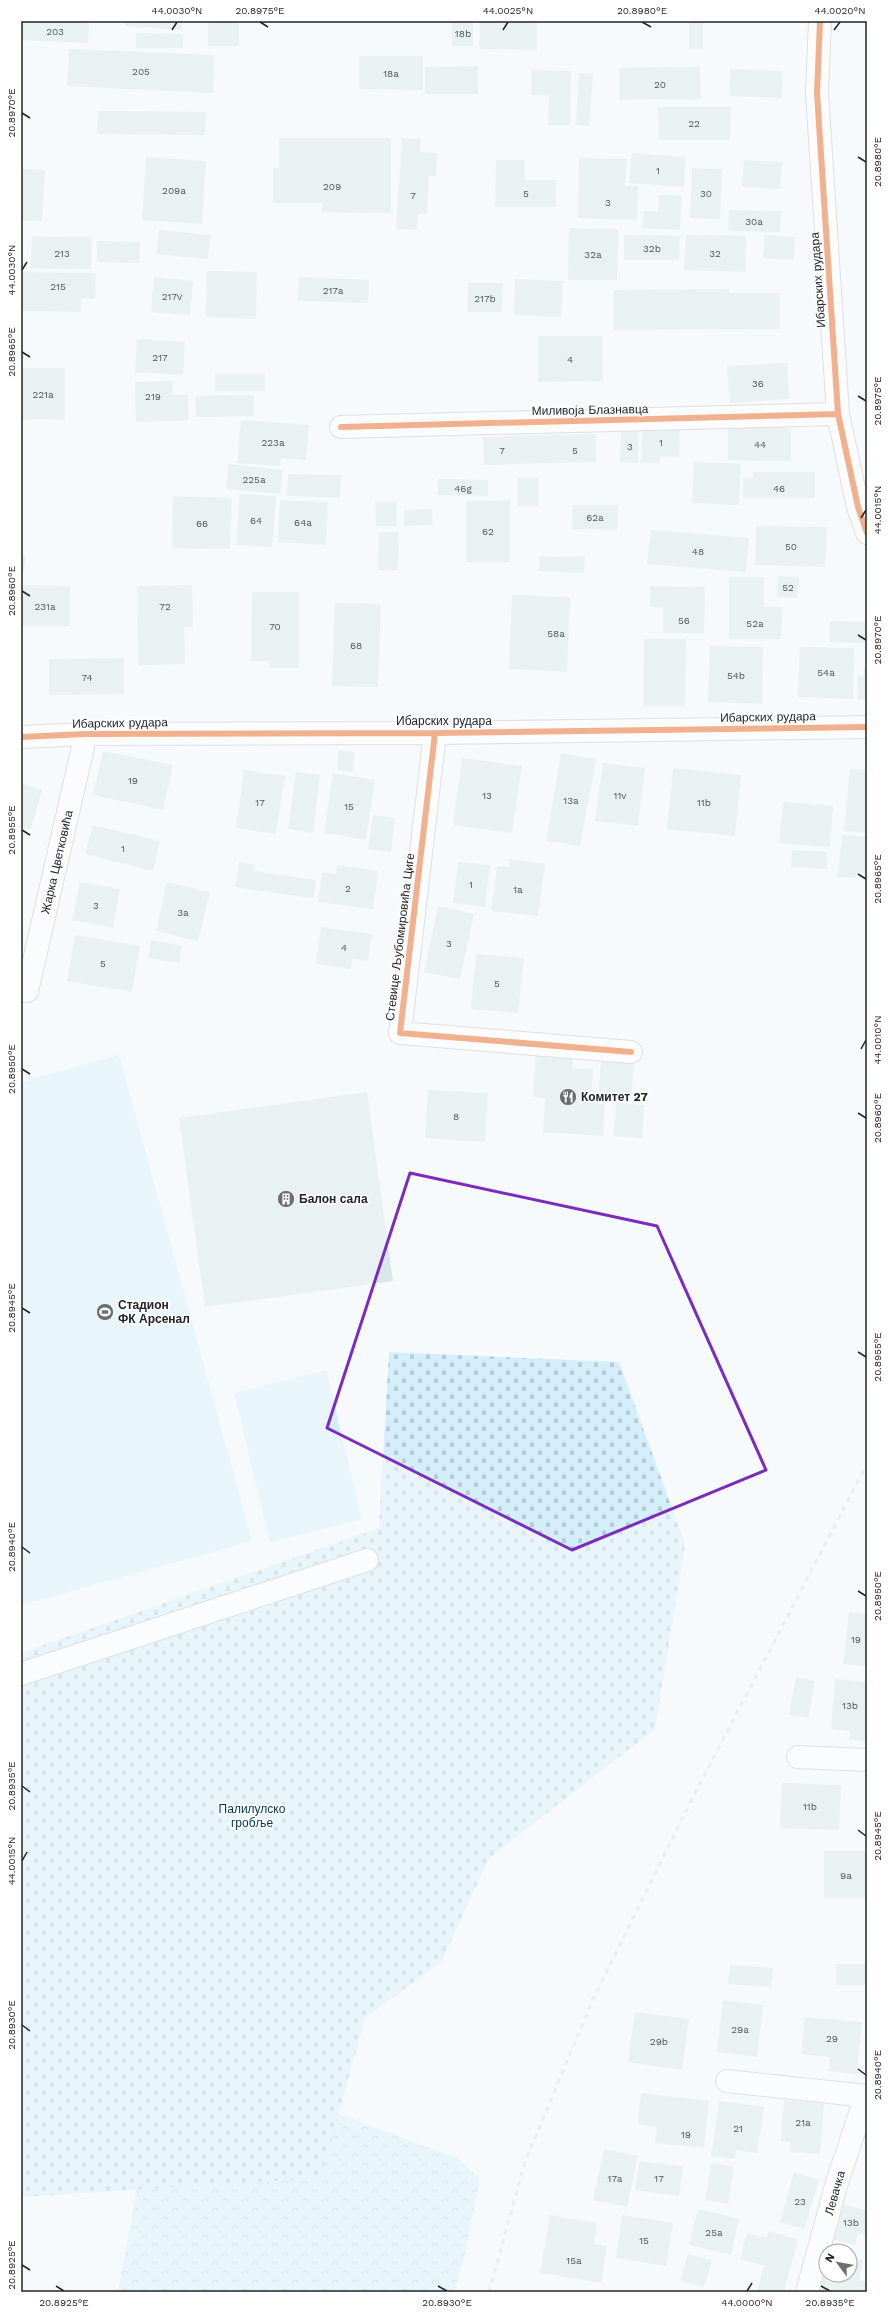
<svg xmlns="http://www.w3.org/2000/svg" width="888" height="2313" font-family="'Work Sans',sans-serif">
<defs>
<pattern id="forest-crowns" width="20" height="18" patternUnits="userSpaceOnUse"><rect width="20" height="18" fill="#d4effb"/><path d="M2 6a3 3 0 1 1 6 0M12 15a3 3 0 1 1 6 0" fill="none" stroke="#b6cdd7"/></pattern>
<pattern id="cemetery-stones" width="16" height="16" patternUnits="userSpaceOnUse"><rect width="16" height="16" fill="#d4effb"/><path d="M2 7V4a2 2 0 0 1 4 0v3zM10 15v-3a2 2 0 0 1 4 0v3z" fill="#b6cdd7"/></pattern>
</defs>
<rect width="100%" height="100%" fill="#f7fafc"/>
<path fill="#d4effb" d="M119 1055 252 1541 21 1605V1082Z
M326 1370 362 1519 270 1542 234 1393Z"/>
<path fill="url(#forest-crowns)" d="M338 2114 457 2158 480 2179 463 2263 454 2292H118L137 2189 321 2178Z"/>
<path fill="url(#cemetery-stones)" d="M389 1352 619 1362 685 1544 655 1729 489 1858 441 1962 365 2018 321 2178 21 2197V1653L379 1528Z"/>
<path fill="#d8e7e8" d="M21 21H89L88 43 21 40Z
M126 21H182V30L125 26Z
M208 21H239V46H208Z
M452 21H473V46H452Z
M480 21H537V50L479 49Z
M689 22H703V49H689Z
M136 33 183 34V48H136Z
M69 49 215 55 213 93 67 86Z
M359 56H423V90L359 89Z
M478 66V94H425V67Z
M700 67 701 99 619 100V68Z
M730 69 783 71 782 98 729 96Z
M531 70 571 71 570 125H548L549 95H531Z
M579 73 593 74 589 126 576 125Z
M658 107H731L730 140H659Z
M98 111 206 112 205 135 97 134Z
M279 138H391V213L322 212V203H273V168H279Z
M402 138 421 139 420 152 437 153 436 176H429L427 214H418L417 230 396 229Z
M632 153 686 157 684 187 629 183Z
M146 157 206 161 202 224 142 220Z
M579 158 627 159 625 186H638L637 220 578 218Z
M496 160H525V180H556V207H495Z
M744 160 782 162 780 189 742 187Z
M692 168 722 169 720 219 690 218Z
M21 169 45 170 42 221 21 220Z
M659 195 682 196 680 230 642 228 644 211 658 212Z
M729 210 781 211 780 232 728 231Z
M569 228 618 229 617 280H568Z
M159 230 210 235 208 259 156 254Z
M624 235 680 236 679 260H624Z
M686 235 746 236 745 272 684 270Z
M765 235 795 237 794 260 763 258Z
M32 236 92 237 91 269 31 268Z
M97 241 140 242 139 263 97 262Z
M207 271 257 272 256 319 206 317Z
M22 272 96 273 95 299 81 298V312L21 311Z
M154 277 193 281 190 315 151 312Z
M299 277 369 280 368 303 298 301Z
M515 279 563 281 561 317 514 315Z
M468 283H503L502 312H467Z
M729 289V293H780V329L614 330V290Z
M538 336H602L603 381 538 382Z
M137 339 185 342 183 375 135 372Z
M787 363 789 399 730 403 727 366Z
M21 368H65V419L21 420Z
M215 374H265V391H215Z
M173 381V395H188L189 420 136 422 135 382Z
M254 395V416L196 417 195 396Z
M241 420 309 425 306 460 281 458 280 466 237 463Z
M642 427 680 428 679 457 660 456 659 463H641Z
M728 427 791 428V461L728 460Z
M621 429 639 430 638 463 620 462Z
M596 434V462L484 465 483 437Z
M694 462 741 464 739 505 692 503Z
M228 464 283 470 280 494 226 489Z
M753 472H815V498H743V478H753Z
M288 474 341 475 340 498 287 496Z
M518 478H538V506H518Z
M438 479 488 480V496L438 495Z
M240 494 276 496 272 547 236 545Z
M173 496 232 498 230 549 172 548Z
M280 500 328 502 326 545 278 542Z
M510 500V562H466V501Z
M375 502H397V526H376Z
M573 505H618L617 530 572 529Z
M432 509 433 525 404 526V510Z
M756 526 827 527 825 567 755 565Z
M651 530 749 538 746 572 647 564Z
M379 532H399L398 570H378Z
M21 555 26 556 23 575H21Z
M539 556 585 557 584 573 539 571Z
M778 576 799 577 797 598 777 597Z
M729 577H764V607H782L781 639H729Z
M21 585 70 586V626H21Z
M192 585 193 627H184L185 664 138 665 137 586Z
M650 586 705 587 704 633H663V608L650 607Z
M252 592H299V668H269V661H251Z
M512 595 570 597 567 672 509 669Z
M335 603 381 604 378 687 332 686Z
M830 621 867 622 866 643 830 642Z
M644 639H686L685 706H643Z
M710 646 763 647 762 704 708 702Z
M800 647 854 648 853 699 798 697Z
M124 658V694L49 695V659Z
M864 667H867V699H857L858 676H864Z
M339 750 354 752 353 772 337 770Z
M103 751 173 765 163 810 93 795Z
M561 753 596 759 580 846 546 841Z
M462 758 522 766 512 833 453 825Z
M603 763 645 768 638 826 595 821Z
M673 768 741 775 735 836 667 829Z
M850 769 867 770V833L844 831Z
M244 770 285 776 276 834 236 828Z
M296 772 320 775 313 833 288 829Z
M333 773 375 780 366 840 324 833Z
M21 783 42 790 31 829 21 826Z
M783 802 833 806 830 847 779 843Z
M373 815 395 818 391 852 368 849Z
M93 825 160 841 153 871 85 854Z
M21 834 25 835 21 847Z
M842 835 867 837 866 873 856 872V878L838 877Z
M792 850 827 852V869L791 867Z
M509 859 545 864 538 916 491 911 497 866 509 867Z
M239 862 255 865 254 871 316 880 313 898 235 887Z
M458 862 490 865 485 907 453 903Z
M337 865 378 871 373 909 318 902 322 872 336 874Z
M80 882 120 889 113 928 72 920Z
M167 882 210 892 198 941 156 931Z
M438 906 474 914 460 979 424 972Z
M321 927 372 934 368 961 352 959 351 969 316 964Z
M75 935 140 946 132 992 67 981Z
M151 940 182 946 179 963 148 958Z
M476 954 524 958 518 1013 471 1009Z
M536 1055 573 1058 572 1068 593 1069 591 1103 605 1104 603 1136 543 1132 545 1098 533 1097Z
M601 1060 634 1063 631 1099 598 1097Z
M428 1090 488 1093 485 1142 425 1138Z
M367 1092 393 1281 205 1307 179 1118Z
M616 1103 644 1105 642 1138 614 1136Z
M849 1612 867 1614V1666L843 1664Z
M796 1677 815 1681 808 1718 789 1715Z
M835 1679 867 1682V1741L849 1739 850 1731 831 1729Z
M782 1783 841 1785 839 1830 780 1828Z
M824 1851H867V1898H824Z
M836 1964H866L865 1985H836Z
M730 1965 773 1968 771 1987 728 1984Z
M723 2000 763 2005 757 2057 717 2052Z
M635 2012 689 2019 682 2070 628 2062Z
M805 2017 862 2022 857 2074 829 2071 830 2057 801 2054Z
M641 2093 709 2101 704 2148 655 2143 657 2127 638 2124Z
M784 2100 824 2104 820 2154 790 2152 791 2142 781 2141Z
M719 2101 764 2107 757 2153 736 2150 735 2159 711 2156Z
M604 2149 638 2156 627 2207 593 2200Z
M639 2161 683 2166 679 2196 635 2190Z
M711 2163 734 2167 728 2204 705 2200Z
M794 2172 819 2180 804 2229 780 2222Z
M840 2204 867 2210V2235L858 2233 855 2245 832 2239Z
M698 2209 739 2219 731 2255 689 2245Z
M550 2215 597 2223 594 2244 607 2246 601 2283 540 2273Z
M622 2215 673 2223 666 2266 616 2258Z
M768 2231 798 2239 784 2292H757L764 2266 740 2259 747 2233 767 2238Z
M688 2254 712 2260 704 2287 680 2281Z
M850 2257 863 2260 859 2280 867 2282V2292H820L825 2270 826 2275H850Z"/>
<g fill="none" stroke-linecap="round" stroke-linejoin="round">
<defs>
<path id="minor" d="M820 21 817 93 838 414 858 507 867 533
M341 427 838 414
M435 733 400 1033 631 1052
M21 737 86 734 435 733 867 727
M27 991 86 734
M21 1674 367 1560
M798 1757 867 1760
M727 2081 867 2096
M807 2292 838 2179 866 2096"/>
</defs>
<use href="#minor" stroke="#bec1c3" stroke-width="24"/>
<use href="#minor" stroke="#fefeff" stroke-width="22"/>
<path stroke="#dbdcdd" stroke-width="3" stroke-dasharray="5 5" stroke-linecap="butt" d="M489 2292 525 2162 593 1999 691 1801 867 1464"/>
<defs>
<path id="cycleway" d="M820 21 817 93 838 414 858 507 867 533
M341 427 838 414
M435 733 400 1033 631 1052
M21 737 86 734 435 733 867 727"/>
</defs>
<use href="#cycleway" stroke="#fff" stroke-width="8"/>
<use href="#cycleway" stroke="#e8590c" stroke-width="6"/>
</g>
<path d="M0 0H888V2313H0ZM410 1173 657 1226 766 1470 572 1550 327 1428Z" fill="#f7fafc" fill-opacity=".55" fill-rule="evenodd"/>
<path fill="none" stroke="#7b2cbf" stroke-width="3" stroke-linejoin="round" d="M410 1173 657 1226 766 1470 572 1550 327 1428Z"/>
<path fill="none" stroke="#212426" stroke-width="1.5" d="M260 22 268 27M642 22 651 27M172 30 177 22M503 30 508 22M834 30 840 22M22 113 30 118M858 157 866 162M22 270 27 262M22 352 30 357M858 396 866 401M861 518 866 510M22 591 30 596M858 635 866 640M22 830 30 835M858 874 866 879M861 1049 866 1040M22 1069 30 1074M858 1113 866 1118M22 1308 30 1313M858 1352 866 1357M22 1547 30 1553M858 1591 866 1596M22 1786 30 1792M858 1830 866 1836M22 1861 27 1852M22 2025 30 2031M858 2069 866 2075M22 2265 30 2270M56 2286 64 2291M438 2286 447 2291M821 2286 830 2291M747 2291 752 2283"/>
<defs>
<symbol id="restaurant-disc" viewBox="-11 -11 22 22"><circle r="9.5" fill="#6c6f71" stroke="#fff"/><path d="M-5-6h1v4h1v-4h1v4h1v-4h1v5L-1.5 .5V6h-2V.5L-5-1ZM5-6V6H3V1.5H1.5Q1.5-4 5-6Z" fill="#fff"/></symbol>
<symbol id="building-disc" viewBox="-11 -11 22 22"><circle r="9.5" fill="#6c6f71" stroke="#fff"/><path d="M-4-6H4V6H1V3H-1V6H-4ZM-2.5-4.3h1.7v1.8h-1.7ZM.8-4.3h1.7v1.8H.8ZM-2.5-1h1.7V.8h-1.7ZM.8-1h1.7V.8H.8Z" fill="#fff"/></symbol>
<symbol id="stadium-disc" viewBox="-11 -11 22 22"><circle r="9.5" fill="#6c6f71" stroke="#fff"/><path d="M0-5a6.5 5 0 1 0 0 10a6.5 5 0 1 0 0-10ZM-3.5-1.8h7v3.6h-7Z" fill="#fff"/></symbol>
</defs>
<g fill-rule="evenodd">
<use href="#restaurant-disc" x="558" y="1087" width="20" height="20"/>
<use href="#building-disc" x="276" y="1189" width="20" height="20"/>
<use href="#stadium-disc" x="95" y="1302" width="20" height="20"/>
</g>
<g text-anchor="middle" stroke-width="3" stroke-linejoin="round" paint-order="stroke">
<g font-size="10" fill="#505658">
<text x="55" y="35">203</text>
<text x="463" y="37">18b</text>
<text x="141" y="75">205</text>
<text x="391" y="77">18a</text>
<text x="660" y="88">20</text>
<text x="694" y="127">22</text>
<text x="658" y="174">1</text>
<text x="332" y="190">209</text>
<text x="174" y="194">209a</text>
<text x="526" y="197">5</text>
<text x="706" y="197">30</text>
<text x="413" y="199">7</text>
<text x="608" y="206">3</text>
<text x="754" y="225">30a</text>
<text x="652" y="252">32b</text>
<text x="62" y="257">213</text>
<text x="715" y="257">32</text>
<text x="593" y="258">32a</text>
<text x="58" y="290">215</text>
<text x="333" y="294">217a</text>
<text x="172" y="300">217v</text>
<text x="485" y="302">217b</text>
<text x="160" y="361">217</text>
<text x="570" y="363">4</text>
<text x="758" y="387">36</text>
<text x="43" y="398">221a</text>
<text x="153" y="400">219</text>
<text x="273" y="446">223a</text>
<text x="661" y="446">1</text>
<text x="760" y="448">44</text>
<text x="630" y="450">3</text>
<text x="502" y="454">7</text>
<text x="575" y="454">5</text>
<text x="254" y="483">225a</text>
<text x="463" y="492">46g</text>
<text x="779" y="492">46</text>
<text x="595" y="521">62a</text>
<text x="256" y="524">64</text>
<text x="303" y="526">64a</text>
<text x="202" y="527">66</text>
<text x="488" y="535">62</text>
<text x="791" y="550">50</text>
<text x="698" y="555">48</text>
<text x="788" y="591">52</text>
<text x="45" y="610">231a</text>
<text x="165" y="610">72</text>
<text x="684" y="624">56</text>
<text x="755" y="627">52a</text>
<text x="275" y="630">70</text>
<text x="556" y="637">58a</text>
<text x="356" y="649">68</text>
<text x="826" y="676">54a</text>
<text x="736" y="679">54b</text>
<text x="87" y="681">74</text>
<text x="133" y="784">19</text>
<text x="487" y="799">13</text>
<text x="620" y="799">11v</text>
<text x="571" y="804">13a</text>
<text x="260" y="806">17</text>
<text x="704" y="806">11b</text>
<text x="349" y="810">15</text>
<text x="123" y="852">1</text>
<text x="471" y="888">1</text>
<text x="348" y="892">2</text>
<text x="518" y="893">1a</text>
<text x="96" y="909">3</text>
<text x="183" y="916">3a</text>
<text x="449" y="947">3</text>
<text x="344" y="951">4</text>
<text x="103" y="967">5</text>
<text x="497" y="987">5</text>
<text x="456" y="1120">8</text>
<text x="856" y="1643">19</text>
<text x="850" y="1709">13b</text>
<text x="810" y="1810">11b</text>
<text x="846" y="1879">9a</text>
<text x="740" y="2033">29a</text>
<text x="832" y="2042">29</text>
<text x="659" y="2045">29b</text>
<text x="803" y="2126">21a</text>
<text x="738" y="2132">21</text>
<text x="686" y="2138">19</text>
<text x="615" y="2182">17a</text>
<text x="659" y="2182">17</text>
<text x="800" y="2205">23</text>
<text x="851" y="2226">13b</text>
<text x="714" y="2236">25a</text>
<text x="644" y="2244">15</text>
<text x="574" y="2264">15a</text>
</g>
<g font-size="12" fill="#212426" stroke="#fff">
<text transform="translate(818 280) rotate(-94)" y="4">Ибарских рудара</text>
<text transform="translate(590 410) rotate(-1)" y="4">Миливоја Блазнавца</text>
<text transform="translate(768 717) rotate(-1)" y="4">Ибарских рудара</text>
<text x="444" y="725">Ибарских рудара</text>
<text transform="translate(120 723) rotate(-1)" y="4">Ибарских рудара</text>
<text transform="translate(57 862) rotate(-77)" y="4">Жарка Цветковића</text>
<text transform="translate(400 937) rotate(-83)" y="4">Стевице Љубомировића Циге</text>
<text transform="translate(835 2193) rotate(-74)" y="4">Левачка</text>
</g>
<g font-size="12" font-weight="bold" fill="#212426" stroke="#fff" text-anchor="start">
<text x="581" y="1101">Комитет 27</text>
<text x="299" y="1203">Балон сала</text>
<text x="118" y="1309">Стадион<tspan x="118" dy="14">ФК Арсенал</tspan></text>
</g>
<g font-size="12" fill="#003445" stroke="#fff">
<text x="252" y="1813">Палилулско<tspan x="252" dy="14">гробље</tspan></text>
</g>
</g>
<rect width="888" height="2313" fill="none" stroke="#ffffff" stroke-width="44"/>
<g transform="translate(838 2263) rotate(302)"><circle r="19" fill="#ffffff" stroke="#a6a7a8"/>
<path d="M0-3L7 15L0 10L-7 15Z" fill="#6c6f71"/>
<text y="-6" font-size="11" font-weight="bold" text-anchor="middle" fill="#212426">N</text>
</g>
<rect x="22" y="22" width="844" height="2269" fill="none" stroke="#212426" stroke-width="1.5"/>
<g font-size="10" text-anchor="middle" fill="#212426">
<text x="177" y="14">44.0030°N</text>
<text x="260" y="14">20.8975°E</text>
<text x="508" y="14">44.0025°N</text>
<text x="642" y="14">20.8980°E</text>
<text x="840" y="14">44.0020°N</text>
<text transform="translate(11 113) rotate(-90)" y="4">20.8970°E</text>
<text transform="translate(877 162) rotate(-90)" y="4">20.8980°E</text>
<text transform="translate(11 270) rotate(-90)" y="4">44.0030°N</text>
<text transform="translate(11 352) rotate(-90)" y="4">20.8965°E</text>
<text transform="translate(877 401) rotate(-90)" y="4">20.8975°E</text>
<text transform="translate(877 510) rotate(-90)" y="4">44.0015°N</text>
<text transform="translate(11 591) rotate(-90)" y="4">20.8960°E</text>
<text transform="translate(877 640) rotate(-90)" y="4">20.8970°E</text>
<text transform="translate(11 830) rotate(-90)" y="4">20.8955°E</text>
<text transform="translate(877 879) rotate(-90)" y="4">20.8965°E</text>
<text transform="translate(877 1040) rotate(-90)" y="4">44.0010°N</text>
<text transform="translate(11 1069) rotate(-90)" y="4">20.8950°E</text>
<text transform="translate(877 1118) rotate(-90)" y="4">20.8960°E</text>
<text transform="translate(11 1308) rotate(-90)" y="4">20.8945°E</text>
<text transform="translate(877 1357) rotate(-90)" y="4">20.8955°E</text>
<text transform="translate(11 1547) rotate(-90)" y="4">20.8940°E</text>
<text transform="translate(877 1596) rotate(-90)" y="4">20.8950°E</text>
<text transform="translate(11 1786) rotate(-90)" y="4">20.8935°E</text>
<text transform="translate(877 1836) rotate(-90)" y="4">20.8945°E</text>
<text transform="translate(11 1861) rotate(-90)" y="4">44.0015°N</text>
<text transform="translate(11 2025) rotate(-90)" y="4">20.8930°E</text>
<text transform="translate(877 2075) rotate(-90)" y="4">20.8940°E</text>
<text transform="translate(11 2265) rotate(-90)" y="4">20.8925°E</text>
<text x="64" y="2306">20.8925°E</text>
<text x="447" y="2306">20.8930°E</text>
<text x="747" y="2306">44.0000°N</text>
<text x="830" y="2306">20.8935°E</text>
</g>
</svg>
